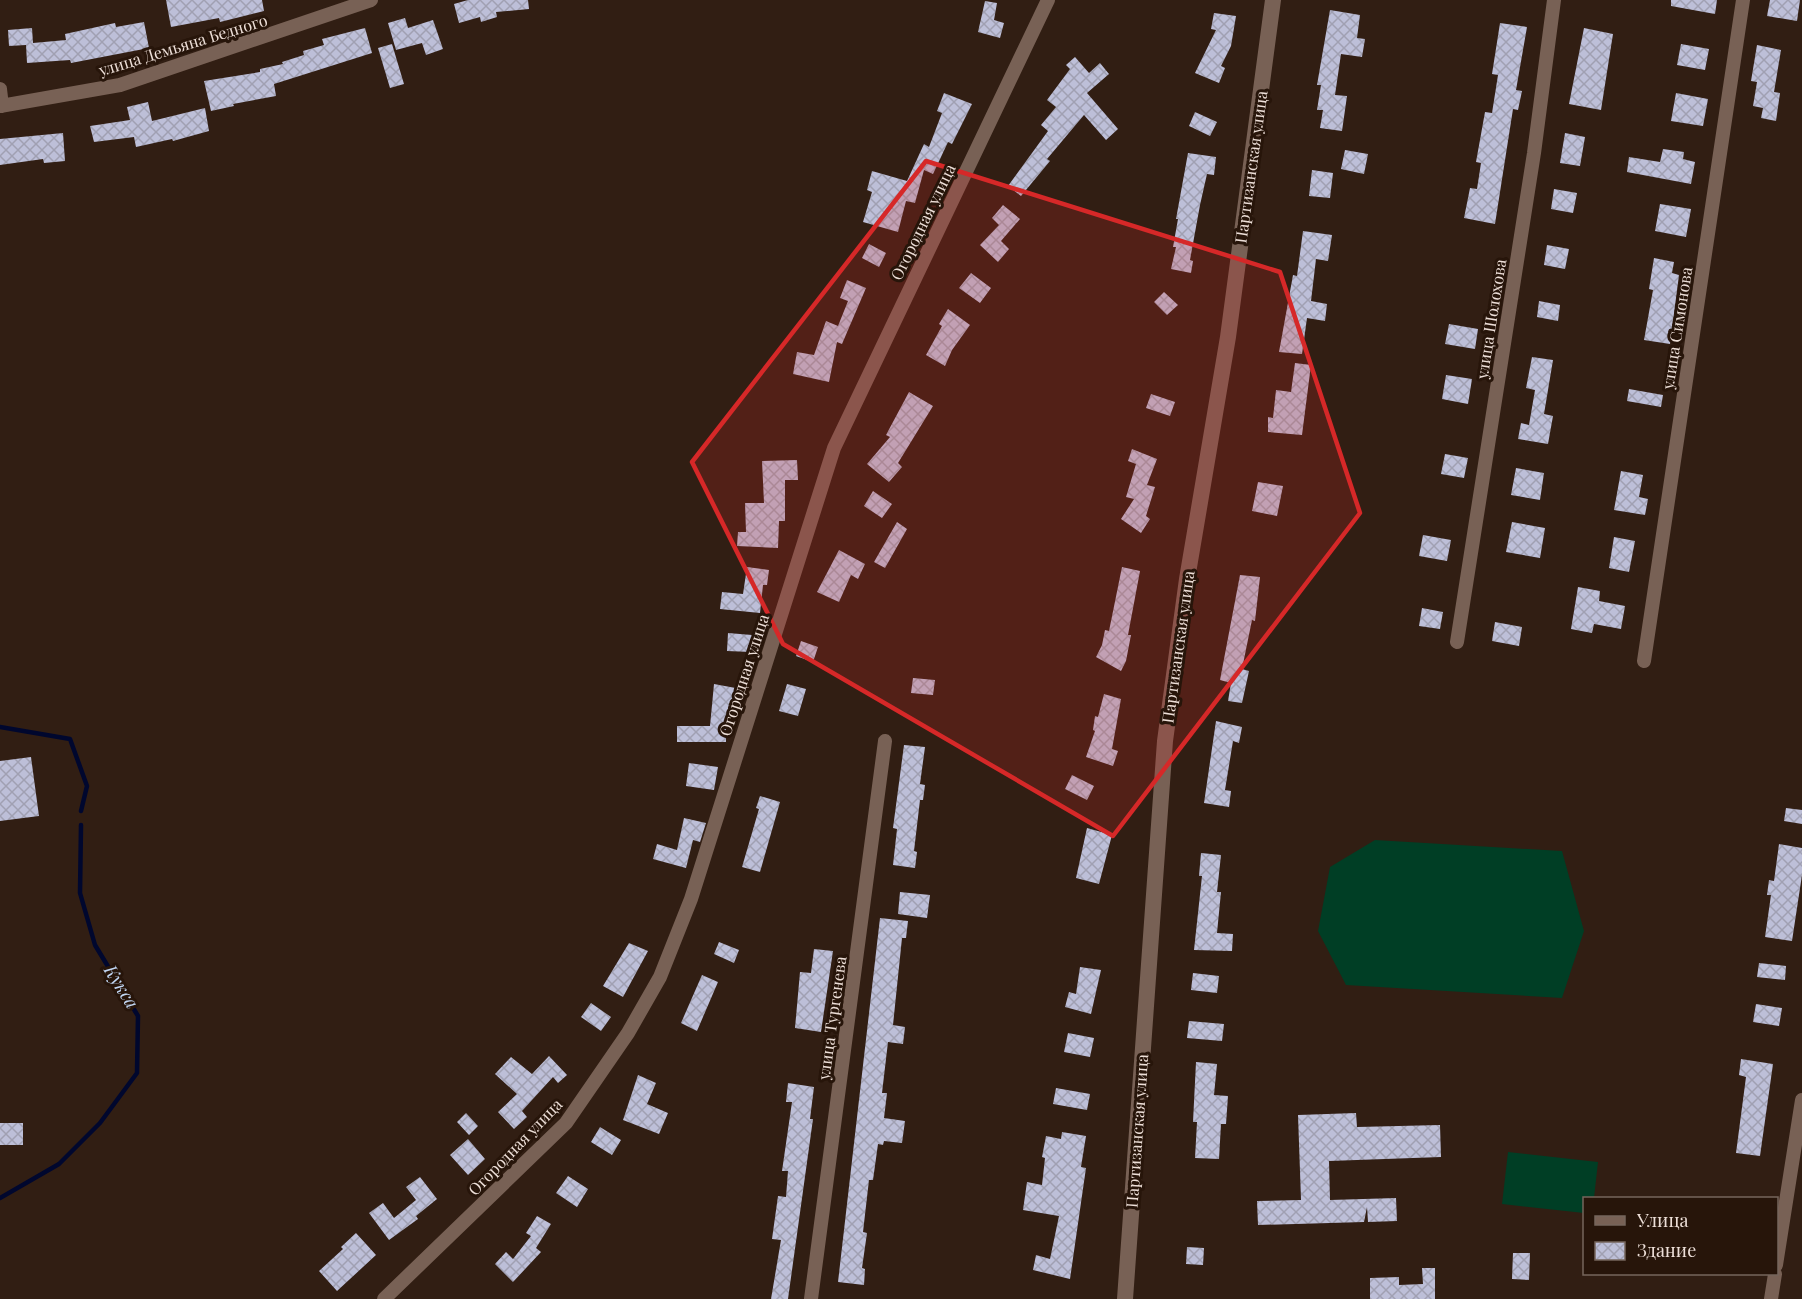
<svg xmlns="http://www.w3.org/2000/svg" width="1802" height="1299" font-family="'Playfair Display',serif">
<defs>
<pattern id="building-cross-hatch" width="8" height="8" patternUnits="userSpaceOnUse" patternTransform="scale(1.5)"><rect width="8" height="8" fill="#bdbfd8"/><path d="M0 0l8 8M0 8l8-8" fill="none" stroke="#a0a0b2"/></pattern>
</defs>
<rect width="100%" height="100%" fill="#311e13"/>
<path fill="#003e25" d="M1375 840 1562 851 1584 931 1562 998 1346 985 1318 931 1330 867Z
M1508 1152 1598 1162 1594 1198H1584V1213L1502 1204Z"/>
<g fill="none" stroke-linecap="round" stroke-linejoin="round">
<path stroke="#00072e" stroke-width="4.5" d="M0 727 70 739 87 786 81 811
M0 1198 59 1164 100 1123 137 1073 138 1016 95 945 80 893 81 825"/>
</g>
<path fill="url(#building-cross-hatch)" d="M166 0H262L264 11 220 22 219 18 171 27Z
M468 0H528L529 9 496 12 497 17 481 22 480 17 459 23 454 4Z
M1671 0H1717L1715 14 1671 6Z
M1770 0H1800L1797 21 1767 16Z
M985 1 997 3 994 20 1004 23 1000 38 978 32Z
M1330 10 1360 15 1357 38 1365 39 1362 57 1341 54 1335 95 1347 96 1342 131 1320 128 1323 110H1317L1321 85H1317Z
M1214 13 1236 16 1231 46 1221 66 1225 68 1219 83 1195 73 1216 30 1211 29Z
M405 18 408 28 433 20 443 49 426 55 422 43 396 50 388 23Z
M144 22 149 48 71 63 70 60 27 63 26 45 9 46 8 30 32 28 33 43 66 40 65 34 115 23 116 27Z
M1500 23 1527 27 1516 90 1522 91 1518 110 1513 109 1495 224 1464 218 1470 188 1477 189 1481 163 1476 162 1485 112 1492 113 1498 75 1492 74Z
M365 28 372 53 274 84 276 96 233 104 234 106 211 111 204 81 260 72V69L283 64 282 62 304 55 303 51 324 45 322 39Z
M1584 28 1613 34 1601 110 1569 104Z
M392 44 404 84 390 88 378 48Z
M1681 44 1709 49 1705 70 1677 65Z
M1757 45 1781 50 1774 92 1780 93 1776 121 1761 118 1763 108 1753 106 1757 82 1751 81Z
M1075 57 1089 73 1100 63 1109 74 1087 93 1118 129 1106 140 1084 115 1047 159 1050 161 1021 196 1008 186 1048 131 1041 125 1056 107 1047 100 1070 69 1066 65Z
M944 93 972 104 952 144 948 142 933 174 924 170 915 203 906 201 898 232 863 222 872 192 867 190 872 171 907 181 924 144 929 147 942 113 937 111Z
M1676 93 1708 99 1703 126 1671 121Z
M148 102 152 121 205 108 209 131 173 141 172 139 136 147 134 137 94 142 90 126 130 120 127 107Z
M1195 112 1217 122 1210 136 1189 126Z
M63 133 65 161 44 163 43 159 0 165V139Z
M1565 133 1585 137 1580 166 1560 163Z
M1663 149 1684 152 1683 159 1695 162 1691 184 1627 172 1629 157 1660 162Z
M1345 150 1368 154 1364 174 1341 169Z
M1188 153 1216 157 1214 175 1207 174 1200 205 1190 260 1193 261 1191 273 1171 269 1176 247H1173L1178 219H1176Z
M1312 170 1333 173 1330 198 1309 196Z
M1554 189 1577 193 1573 213 1551 209Z
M1660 204 1691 209 1686 237 1655 231Z
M1003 205 1020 219 1001 241 1009 249 998 262 980 245 999 225 992 218Z
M1303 231 1332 235 1328 261 1316 259 1311 301 1327 304 1325 321 1307 318 1302 354 1279 352 1293 275 1297 276Z
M869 244 886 253 879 267 862 258Z
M1547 245 1569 249 1565 269 1544 265Z
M1654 258 1674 262 1672 273 1679 275 1670 344 1644 340 1653 290 1649 289Z
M971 273 991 288 980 303 959 288Z
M847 280 866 288 842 344 837 342 829 382 793 374 797 352 814 355 826 321 838 326 848 301 840 298Z
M1164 292 1178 305 1167 315 1154 302Z
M1539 301 1560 305 1558 321 1537 317Z
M948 309 970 325 952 350 945 366 926 355 942 326 939 324Z
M1449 324 1478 329 1475 349 1445 344Z
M1532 357 1553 360 1544 414 1553 416 1548 444 1518 439 1521 423 1529 425 1535 390 1526 388Z
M1295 363 1311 365 1302 435 1268 432V417L1273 418 1276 390 1291 392Z
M1446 375 1472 379 1468 404 1442 399Z
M1629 389 1663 395 1661 407 1627 401Z
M909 392 933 406 898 463 902 467 889 482 867 464 890 437 886 435Z
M1151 394 1175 402 1170 416 1146 408Z
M1132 449 1157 459 1147 485 1155 487 1146 516 1150 519 1141 533 1121 519 1134 499 1126 497 1136 464 1128 461Z
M1445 454 1468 458 1464 478 1441 474Z
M797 460 798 480H785V521H779L778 548 737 546 738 532H746L745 503H764L762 461Z
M1516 468 1544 473 1540 500 1511 495Z
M1621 471 1643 475 1639 497 1648 499 1645 515 1614 510Z
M1258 482 1283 486 1277 516 1252 511Z
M873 491 892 504 882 518 864 506Z
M897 522 907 529 885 568 874 562Z
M1512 522 1545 528 1540 558 1506 552Z
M1423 535 1451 540 1447 561 1419 556Z
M1614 537 1635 541 1629 572 1609 568Z
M839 550 865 564 858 579 851 575 839 602 817 592Z
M747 567 769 570 767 585H763L760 613 720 609 722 592 743 594Z
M1122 567 1140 571 1128 635H1131L1126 661 1121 671 1096 657 1102 645 1105 630 1109 631Z
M1240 575 1260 577 1255 621 1252 620 1242 669 1249 671 1242 703 1228 701 1231 683 1220 680Z
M1578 587 1600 591 1599 601 1625 606 1621 629 1594 624 1592 633 1571 629Z
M1422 608 1443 612 1440 629 1419 626Z
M1495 622 1522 627 1519 646 1492 641Z
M728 633 752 635 751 652 727 651Z
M801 641 818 647 813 662 796 656Z
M913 678 935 680 933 695 911 693Z
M714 684 741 689 736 720 726 718V742H677V726H710Z
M787 684 806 689 798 716 779 711Z
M1104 694 1121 699 1112 749 1118 751 1113 766 1086 757 1095 731 1093 730 1095 716 1098 717Z
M1216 721 1242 727 1239 743 1233 741 1225 790 1231 791 1229 807 1204 803Z
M904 745 925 747 920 784 925 785 923 800H920L914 851 917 852 915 868 893 865 897 829 893 828Z
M31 757 39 816 0 821V761Z
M689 763 718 767 714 790 686 786Z
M1072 775 1094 786 1087 800 1065 789Z
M760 796 780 802 760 872 742 867 759 809 756 808Z
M1786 808 1802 810V824L1784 821Z
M684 818 706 823 700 842 693 840 686 868 653 859 657 844 677 850Z
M1087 828 1112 835 1099 884 1076 878Z
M1779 844 1802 848V875L1792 941 1765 937 1771 895H1767L1769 880 1774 881Z
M1201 853 1221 855 1217 892H1221L1217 933 1233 934 1232 951 1194 950 1202 876H1199Z
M900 892 930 895 927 918 898 914Z
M880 918 908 921 906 938H902L893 1025 905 1027 903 1044 888 1042 882 1093H887L884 1118 905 1121 902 1143 884 1141 883 1145 878 1144 873 1180H869L863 1232 867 1233 862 1268 865 1269 864 1285 838 1282Z
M719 942 739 950 734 963 714 954Z
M629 943 648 951 623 997 603 986Z
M814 949 833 951 821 1032 795 1028 800 972 811 973Z
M1759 963 1786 966 1785 980 1757 977Z
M1080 967 1101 970 1091 1014 1065 1007 1069 992 1076 994Z
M1193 973 1219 976 1217 993 1191 990Z
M702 975 718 982 697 1031 681 1023Z
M591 1003 611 1017 601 1031 581 1017Z
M1756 1004 1782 1008 1779 1026 1753 1022Z
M1189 1021 1224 1024 1222 1041 1187 1038Z
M1068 1033 1094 1038 1090 1057 1064 1052Z
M549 1056 567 1075 558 1083 553 1077 522 1111 527 1117 514 1129 498 1112 517 1094 495 1074 511 1057 532 1074Z
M1741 1059 1773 1064 1760 1156 1736 1153 1746 1077 1739 1075Z
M1196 1062 1217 1064 1214 1095 1228 1096 1226 1124H1221L1219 1159 1195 1158 1197 1122H1193Z
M638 1075 656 1083 647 1104 668 1113 659 1134 623 1120Z
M788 1083 814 1087 810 1119H813L788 1299H771L781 1240 772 1239 778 1196 786 1197 788 1171H782L792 1102H786Z
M1056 1088 1090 1094 1087 1110 1053 1104Z
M466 1113 478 1126 469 1135 457 1122Z
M1356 1113 1357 1127 1440 1125 1441 1157 1329 1161 1330 1200 1396 1198 1397 1221 1368 1222 1367 1207 1364 1222 1258 1225 1257 1201 1301 1200 1298 1115Z
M0 1123H23V1145H0Z
M600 1127 621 1140 612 1155 591 1142Z
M1062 1132 1086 1136 1081 1167 1086 1168 1070 1279 1033 1270 1036 1255 1050 1259 1059 1216 1023 1210 1027 1182 1042 1185 1045 1158 1042 1157 1046 1136 1061 1139Z
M468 1139 485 1159 468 1175 450 1155Z
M568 1176 588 1189 577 1207 556 1193Z
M420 1177 437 1199 416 1216 418 1219 389 1240 369 1213 383 1203 394 1218 416 1200 406 1187Z
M537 1216 551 1224 536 1248 541 1252 513 1282 495 1264 506 1252 513 1259 531 1236 526 1233Z
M356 1233 376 1255 337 1291 319 1271 343 1249 341 1247Z
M1187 1247 1204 1248 1203 1265 1186 1264Z
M1513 1253H1530L1529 1280 1512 1279Z
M1422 1268H1435V1299H1370V1278L1399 1277V1285L1423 1284Z"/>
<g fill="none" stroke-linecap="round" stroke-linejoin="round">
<path stroke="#786155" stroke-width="14" d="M0 89 2 106
M0 106 120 85 371 0
M1457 642 1534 153 1554 0
M1644 661 1743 0
M1776 1265 1802 1100
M384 1299 566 1123 628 1033 660 977 691 899 834 448 1048 0
M811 1299 885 741
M1771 1299 1775 1274"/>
<path stroke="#786155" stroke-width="16" d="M1125 1299 1165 741 1187 579 1228 337 1273 0"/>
</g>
<path fill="#d62828" fill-opacity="0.2" stroke="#d62828" stroke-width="4.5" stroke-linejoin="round" d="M926 161 1280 272 1360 513 1113 836 783 644 692 462Z"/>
<g text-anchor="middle" stroke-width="6" stroke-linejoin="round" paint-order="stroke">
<g font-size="16" fill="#eddfd8" stroke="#27150a">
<text transform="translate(183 45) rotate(-17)" y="6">улица Демьяна Бедного</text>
<text transform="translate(1251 167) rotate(-82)" y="6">Партизанская улица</text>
<text transform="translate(923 222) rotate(-64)" y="6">Огородная улица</text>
<text transform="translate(1491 319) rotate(-81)" y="6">улица Шолохова</text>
<text transform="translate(1677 328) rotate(-81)" y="6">улица Симонова</text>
<text transform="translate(1178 647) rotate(-82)" y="6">Партизанская улица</text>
<text transform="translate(744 675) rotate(-72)" y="6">Огородная улица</text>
<text transform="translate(832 1018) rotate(-82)" y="6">улица Тургенева</text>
<text transform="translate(1137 1131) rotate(-86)" y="6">Партизанская улица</text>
<text transform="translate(515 1147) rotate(-46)" y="6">Огородная улица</text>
</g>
<g font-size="18" font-style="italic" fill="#c2d7f4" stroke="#27150a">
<text transform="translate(121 987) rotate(58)" y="6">Кукса</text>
</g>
</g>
<rect x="1583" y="1197" width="195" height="78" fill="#27150a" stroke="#76665c" stroke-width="1.5"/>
<rect x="1595" y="1216" width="30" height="9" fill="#786155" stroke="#76665c" stroke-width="1.5"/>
<text x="1637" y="1227" font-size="18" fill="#eddfd8">Улица</text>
<rect x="1595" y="1242" width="30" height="18" fill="url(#building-cross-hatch)" stroke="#76665c" stroke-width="1.5"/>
<text x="1637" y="1257" font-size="18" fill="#eddfd8">Здание</text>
</svg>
